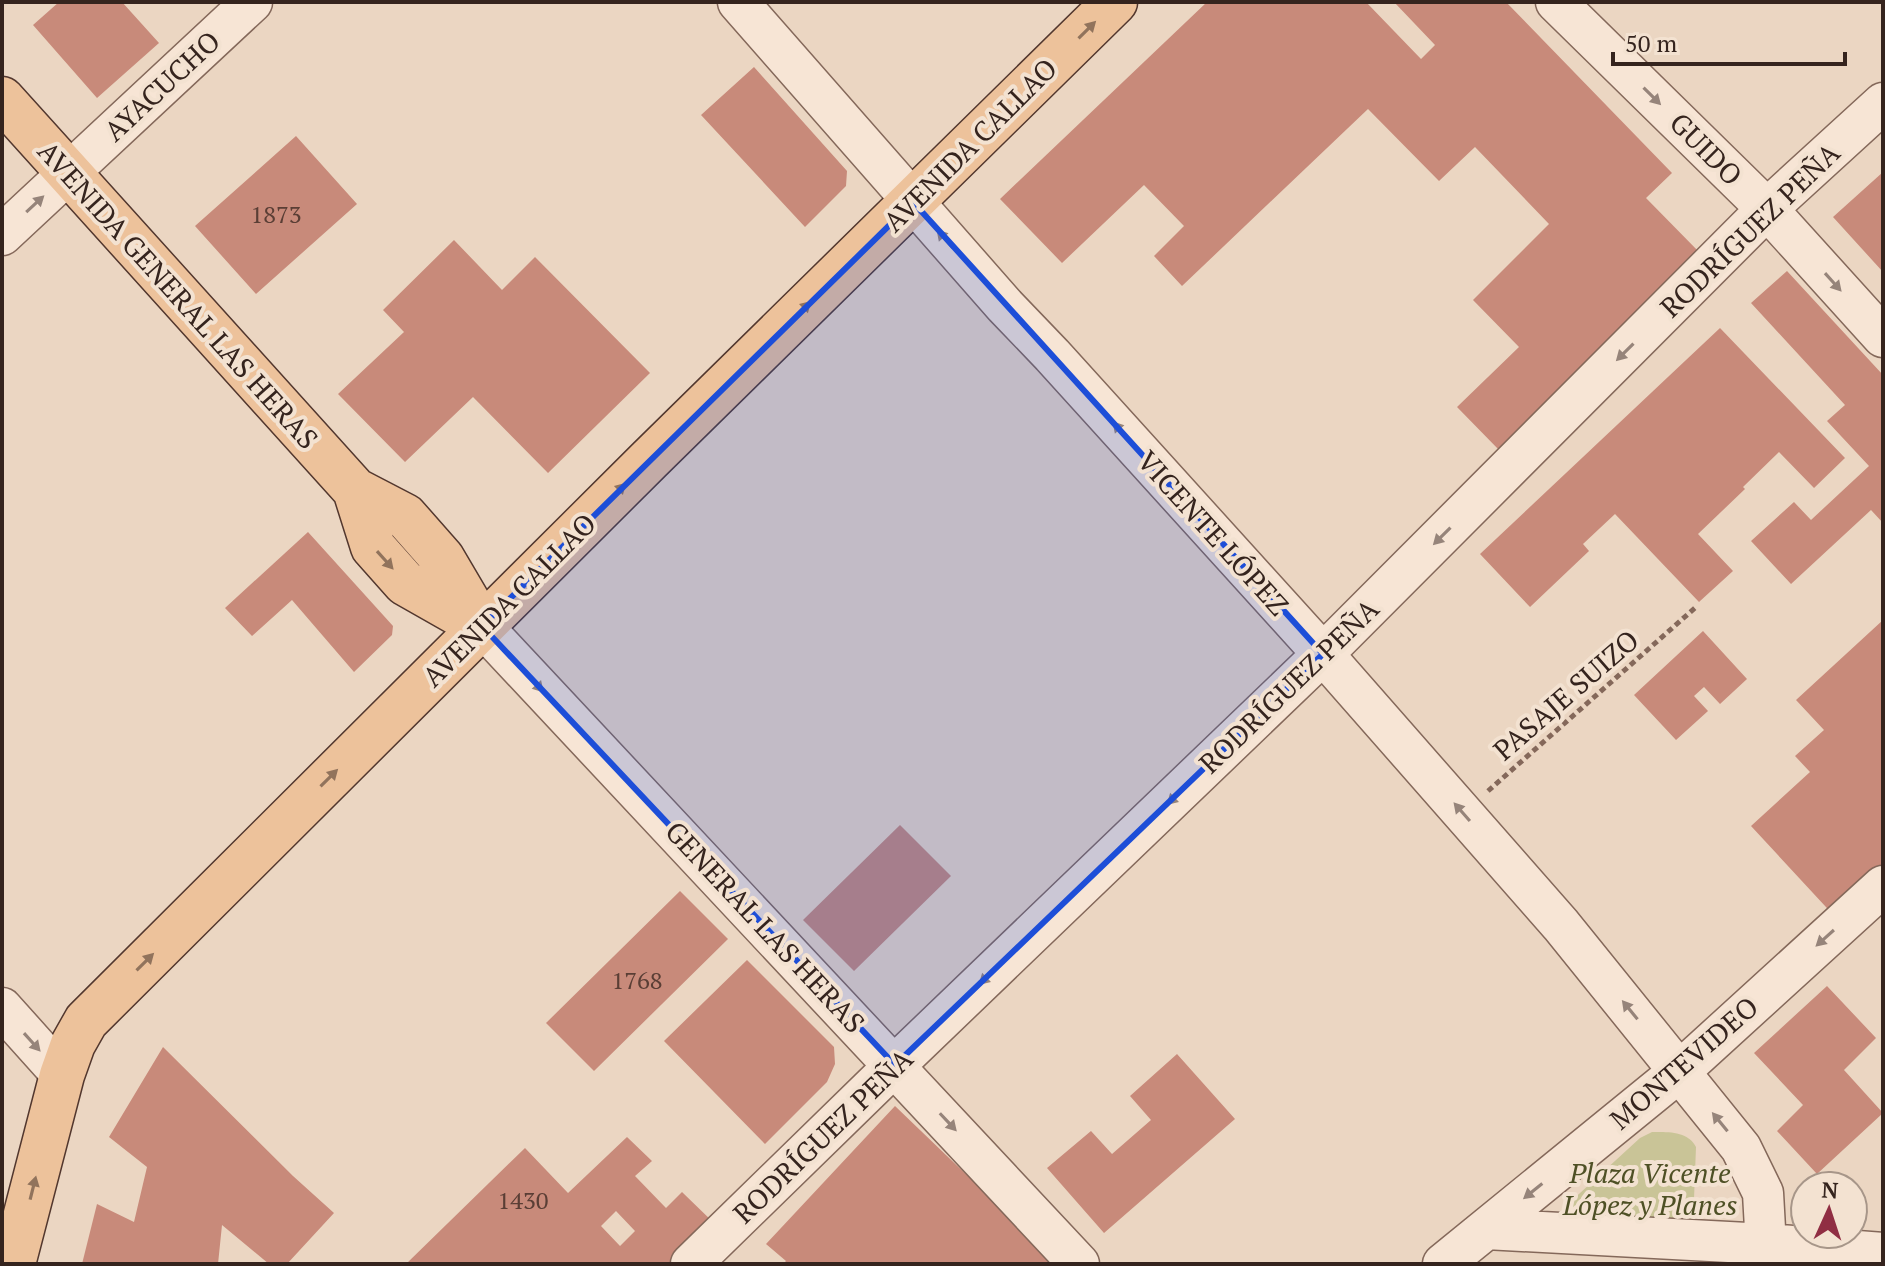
<svg xmlns="http://www.w3.org/2000/svg" width="1885" height="1266" font-family="'PT Serif',serif">
<rect width="100%" height="100%" fill="#ebd6c2"/>
<path fill="#c9c497" d="M1652 1132C1668 1132 1688 1131 1696 1147L1693 1225 1543 1227 1640 1138Z"/>
<path fill="#c88a7a" fill-rule="evenodd" d="M59 2H122L159 43 97 98 33 25Z
M1207 2H1366L1421 59 1435 45 1394 2H1506L1672 173 1646 198 1701 254 1500 451 1457 407 1519 347 1473 300 1549 224 1475 147 1439 181 1368 109 1182 286 1154 256 1184 226 1144 185 1062 263 1000 199Z
M754 67 847 171 846 186 805 227 701 115Z
M296 136 357 204 256 294 195 226Z
M1883 172V272L1833 217Z
M454 240 502 290 535 257 650 373 548 473 473 397 405 462 338 394 404 332 383 310Z
M1787 271 1883 375V523L1871 510 1791 584 1751 541 1794 502 1811 520 1869 466 1827 421 1845 405 1751 303Z
M1720 328 1845 458 1814 488 1779 452 1743 487 1745 489 1698 534 1733 571 1699 602 1615 514 1583 544 1589 551 1530 607 1480 554Z
M308 532 393 626 392 635 354 672 292 600 252 636 225 608Z
M1883 620V880L1838 920 1751 826 1810 772 1795 756 1824 730 1796 700Z
M1703 631 1747 679 1720 704 1704 687 1694 696 1708 711 1676 740 1634 695Z
M900 825 951 876 854 971 803 920Z
M680 891 728 939 594 1071 546 1023Z
M747 960 834 1047 835 1064 827 1082 765 1144 664 1041Z
M1827 986 1876 1038 1844 1070 1883 1113 1817 1174 1777 1131 1803 1105 1754 1053Z
M163 1047 293 1176 334 1213 287 1264H269L222 1225 218 1264H82L97 1204 134 1222 147 1167 109 1137Z
M1177 1054 1235 1119 1104 1233 1047 1168 1091 1131 1112 1154 1151 1120 1130 1096Z
M895 1106 1026 1232 1057 1264H783L786 1261 766 1244Z
M627 1137 652 1161 635 1176 666 1208 682 1192 716 1225 675 1264H406L525 1148 568 1193ZM616 1211 635 1231 620 1246 601 1226Z"/>
<g fill="none" stroke-linecap="round" stroke-linejoin="round">
<defs>
<path id="minor" d="M738 2 1005 306 1052 355 1323 654 1561 925 1741 1148 1763 1193 1767 1264
M1556 2 1767 209 1883 337
M2 235 252 2
M482 626 1079 1264
M2 1008 62 1075
M1486 1229 1766 1244 1883 1253
M691 1264 895 1065 1323 654 1767 209 1883 103
M1443 1264 1680 1071 1883 886"/>
<path id="major" d="M2 99 355 490 405 516 442 558 482 626
M355 490 373 547 405 583 479 625
M13 1264 62 1075 73 1044 86 1021 649 460 1115 2"/>
</defs>
<use href="#minor" stroke="#84685a" stroke-width="43"/>
<use href="#major" stroke="#52372e" stroke-width="47"/>
<path stroke="#84685a" stroke-width="5" stroke-dasharray="6 4" stroke-linecap="butt" d="M1488 791 1696 607"/>
<use href="#minor" stroke="#f7e5d5" stroke-width="40"/>
<use href="#major" stroke="#edc29b" stroke-width="44"/>
</g>
<defs><path id="oneway-solid" d="M-6-.8H1V-3.2L6.5 0L1 3.2V.8H-6Z" transform="scale(2)"/></defs>
<g fill="#91735c">
<use href="#oneway-solid" transform="translate(1087 30) rotate(-45)"/>
<use href="#oneway-solid" transform="translate(802 310) rotate(-44)"/>
<use href="#oneway-solid" transform="translate(617 492) rotate(-45)"/>
<use href="#oneway-solid" transform="translate(385 560) rotate(48)"/>
<use href="#oneway-solid" transform="translate(329 778) rotate(-45)"/>
<use href="#oneway-solid" transform="translate(145 962) rotate(-45)"/>
<use href="#oneway-solid" transform="translate(33 1188) rotate(-76)"/>
</g>
<g fill="#96847a">
<use href="#oneway-solid" transform="translate(1652 96) rotate(45)"/>
<use href="#oneway-solid" transform="translate(35 204) rotate(-43)"/>
<use href="#oneway-solid" transform="translate(945 239) rotate(-131)"/>
<use href="#oneway-solid" transform="translate(1833 282) rotate(48)"/>
<use href="#oneway-solid" transform="translate(1625 352) rotate(135)"/>
<use href="#oneway-solid" transform="translate(1121 431) rotate(-132)"/>
<use href="#oneway-solid" transform="translate(1442 536) rotate(135)"/>
<use href="#oneway-solid" transform="translate(535 683) rotate(47)"/>
<use href="#oneway-solid" transform="translate(1176 796) rotate(136)"/>
<use href="#oneway-solid" transform="translate(1462 812) rotate(-131)"/>
<use href="#oneway-solid" transform="translate(1825 938) rotate(138)"/>
<use href="#oneway-solid" transform="translate(988 976) rotate(136)"/>
<use href="#oneway-solid" transform="translate(1630 1010) rotate(-129)"/>
<use href="#oneway-solid" transform="translate(32 1042) rotate(48)"/>
<use href="#oneway-solid" transform="translate(948 1122) rotate(47)"/>
<use href="#oneway-solid" transform="translate(1720 1122) rotate(-129)"/>
<use href="#oneway-solid" transform="translate(1533 1191) rotate(141)"/>
</g>
<path fill="#1d4ed8" fill-opacity="0.2" stroke="#1d4ed8" stroke-width="6" stroke-linejoin="round" d="M913 202 1323 654 895 1065 482 626Z"/>
<g text-anchor="middle" stroke-width="8" stroke-linejoin="round" paint-order="stroke">
<g font-size="24" fill="#5a3e35">
<text x="276" y="223">1873</text>
<text x="637" y="989">1768</text>
<text x="523" y="1209">1430</text>
</g>
<g font-size="28" fill="#35241e" stroke="#f3e2d1">
<text transform="translate(162 86) rotate(-43)" y="10">AYACUCHO</text>
<text transform="translate(970 145) rotate(-45)" y="10">AVENIDA CALLAO</text>
<text transform="translate(1706 149) rotate(45)" y="10">GUIDO</text>
<text transform="translate(1750 230) rotate(-44)" y="10">RODRÍGUEZ PEÑA</text>
<text transform="translate(178 295) rotate(48)" y="10">AVENIDA GENERAL LAS HERAS</text>
<text transform="translate(1213 533) rotate(48)" y="10">VICENTE LÓPEZ</text>
<text transform="translate(509 600) rotate(-45)" y="10">AVENIDA CALLAO</text>
<text transform="translate(1289 686) rotate(-44)" y="10">RODRÍGUEZ PEÑA</text>
<text transform="translate(1566 695) rotate(-41)" y="10">PASAJE SUIZO</text>
<text transform="translate(765 927) rotate(47)" y="10">GENERAL LAS HERAS</text>
<text transform="translate(1684 1063) rotate(-41)" y="10">MONTEVIDEO</text>
<text transform="translate(823 1136) rotate(-44)" y="10">RODRÍGUEZ PEÑA</text>
</g>
<g font-size="28" font-style="italic" fill="#4e5025" stroke="#f3e2d1">
<text x="1650" y="1183">Plaza Vicente<tspan x="1650" dy="32">López y Planes</tspan></text>
</g>
</g>
<rect width="1885" height="1266" fill="none" stroke="#35241e" stroke-width="8"/>
<g transform="translate(1829 1210) rotate(3)"><circle r="38" fill="#f3e2d1" stroke="#a79689" stroke-width="2"/>
<path d="M0-6L14 30L0 20L-14 30Z" fill="#902e43"/>
<text y="-12" font-size="22" font-weight="bold" text-anchor="middle" fill="#35241e">N</text>
</g>
<path d="M1613 52v12h232v-12" fill="none" stroke="#35241e" stroke-width="4"/>
<text x="1625" y="52" font-size="24" fill="#35241e" stroke="#f3e2d1" stroke-width="6" paint-order="stroke">50 m</text>
</svg>
